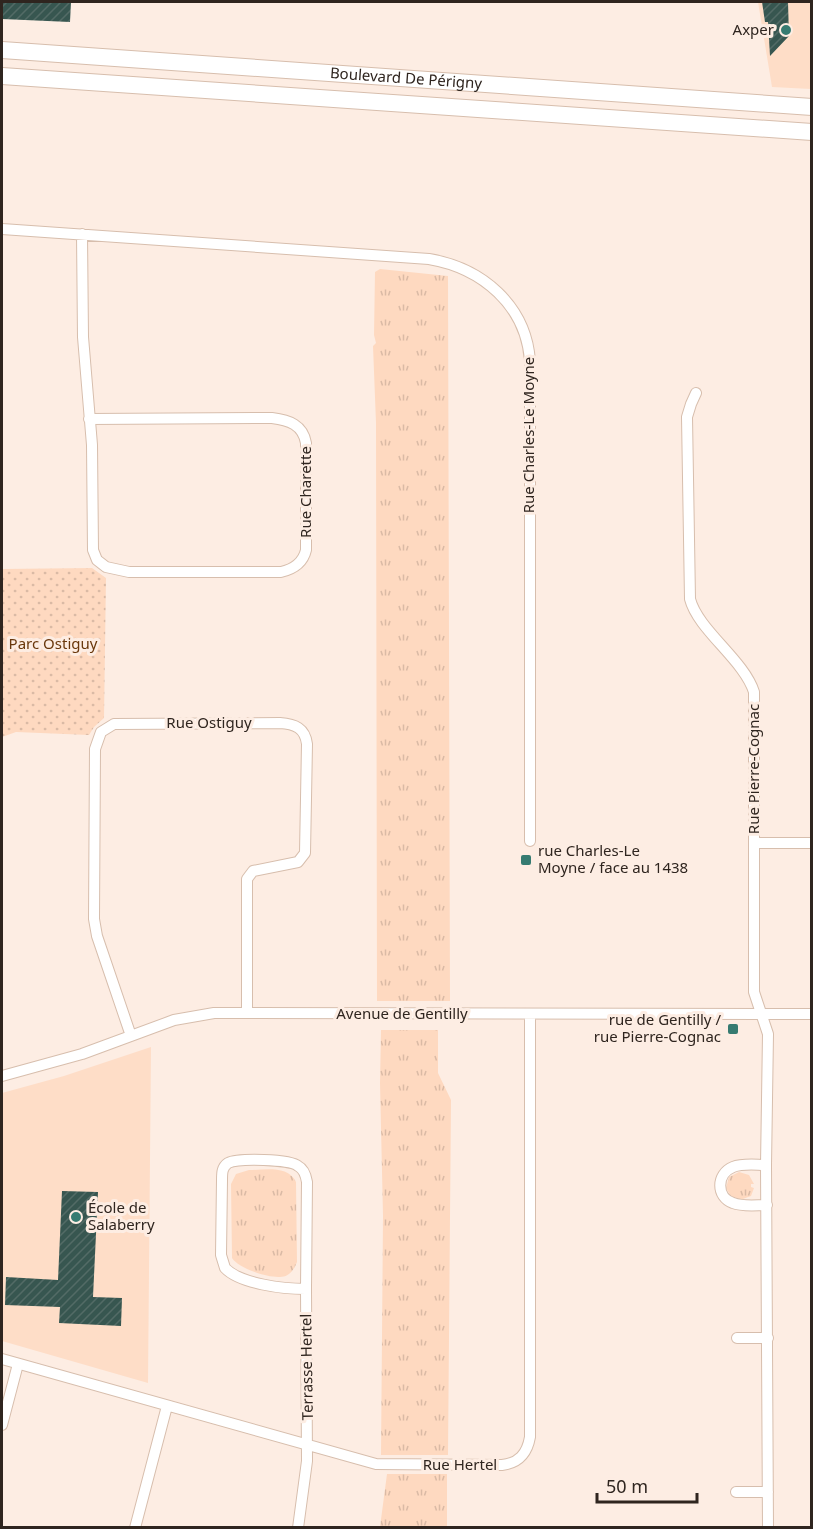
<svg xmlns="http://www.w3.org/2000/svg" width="813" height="1529" font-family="'Noto Sans',sans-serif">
<defs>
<pattern id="grass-tufts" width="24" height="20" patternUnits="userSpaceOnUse" patternTransform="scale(1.5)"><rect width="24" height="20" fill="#fed9c0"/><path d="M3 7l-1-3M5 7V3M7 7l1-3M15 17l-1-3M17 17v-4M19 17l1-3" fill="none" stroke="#dabaa5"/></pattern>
<pattern id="park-dots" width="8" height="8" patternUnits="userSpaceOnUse" patternTransform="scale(1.5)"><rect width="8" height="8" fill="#fed9c0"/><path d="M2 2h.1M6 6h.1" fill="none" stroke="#dabaa5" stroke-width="1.8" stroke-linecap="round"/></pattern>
<pattern id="building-hatch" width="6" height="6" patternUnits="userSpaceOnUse" patternTransform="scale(1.5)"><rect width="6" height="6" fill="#375650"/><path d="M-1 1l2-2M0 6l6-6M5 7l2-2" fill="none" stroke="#536b66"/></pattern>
</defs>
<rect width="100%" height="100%" fill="#fdede3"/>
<path fill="#feddc7" d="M758 2H811V89L772 87Z
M151 1047 148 1383 2 1341V1093L64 1076Z"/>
<path fill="url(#grass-tufts)" d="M380 269 448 276 450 1001H377L376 423 373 346 376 343 374 335 375 272Z
M381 1030H438V1073L451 1100 448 1455H381L383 1216 380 1083Z
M249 1170C265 1170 288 1165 296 1182L297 1262C294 1270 289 1277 280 1277 267 1278 238 1268 232 1258L231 1184 236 1174Z
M739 1172 749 1175 754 1184H751V1187L754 1188 751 1196 740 1200 732 1198 726 1188 729 1177Z
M387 1474H447V1527H380Z"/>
<path fill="url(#park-dots)" d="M92 568 106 578 104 718 94 727 89 735 16 732 2 737V569Z"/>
<path fill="url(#building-hatch)" d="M2 2H71L70 22 2 19Z
M762 2H788L789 36 770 56 768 22H765Z
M62 1191 98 1192 93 1297 122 1298 121 1326 59 1323 60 1307 5 1305 6 1277 58 1280Z"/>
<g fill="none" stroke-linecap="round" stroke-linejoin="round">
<defs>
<path id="street" d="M2 229 429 259C482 268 526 305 530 361V841
M82 234 83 337 92 445 93 550 97 560 106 567 129 572H281C294 569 303 563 306 550V443C303 425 289 420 272 418L89 419
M696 393 691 404 687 417 690 599C698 630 744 660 754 692V992L768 1034 766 1165 768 1528
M754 843H812
M131 1036 97 936 94 919 95 749 101 732 114 724 280 723C295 724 305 728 307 744L305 853 298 862 253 871 247 879V1013
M2 1076 82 1054 174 1020 214 1013 812 1014
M766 1165C756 1165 743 1163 733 1167 716 1174 716 1197 733 1203 743 1207 756 1205 767 1205
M737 1338H768
M2 1359 376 1464 502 1465C519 1463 527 1454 530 1437V1014
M2 1425 18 1364
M736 1492H768
M135 1528 167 1406
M298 1528 307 1461 306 1289 307 1182C306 1176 304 1169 298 1166 290 1159 238 1158 228 1163 222 1167 222 1173 222 1180L221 1255 225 1268C240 1284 284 1289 306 1289"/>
<g id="primary">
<path id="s1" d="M2 50 812 107"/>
<path d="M2 76 812 132"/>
</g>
</defs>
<use href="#street" stroke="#d7bead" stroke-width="12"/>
<use href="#primary" stroke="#d7bead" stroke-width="18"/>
<use href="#street" stroke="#fff" stroke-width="10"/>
<use href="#primary" stroke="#fff" stroke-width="16"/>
</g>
<g fill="#367b71" stroke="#fdede3" stroke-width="2">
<circle cx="786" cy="30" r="6"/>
<rect x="520" y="854" width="12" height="12" rx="3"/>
<rect x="727" y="1023" width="12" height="12" rx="3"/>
<circle cx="76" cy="1217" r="6"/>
</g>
<g text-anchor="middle" stroke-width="6" stroke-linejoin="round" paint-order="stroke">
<g font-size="15" fill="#2f251f" stroke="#fdede3" text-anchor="end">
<text x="774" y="35">Axper</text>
<text x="538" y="856" text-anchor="start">rue Charles-Le<tspan x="538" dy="17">Moyne / face au 1438</tspan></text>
<text x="721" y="1025">rue de Gentilly /<tspan x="721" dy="17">rue Pierre-Cognac</tspan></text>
<text x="88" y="1213" text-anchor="start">École de<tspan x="88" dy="17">Salaberry</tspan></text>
</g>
<g font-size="15" fill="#2f251f" stroke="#fdede3">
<text dy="5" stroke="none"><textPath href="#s1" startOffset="405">Boulevard De Périgny</textPath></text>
<text transform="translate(529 435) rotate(-90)" y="5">Rue Charles-Le Moyne</text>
<text transform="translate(306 492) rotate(-90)" y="5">Rue Charette</text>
<text x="209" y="728">Rue Ostiguy</text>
<text transform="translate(754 769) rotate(-90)" y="5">Rue Pierre-Cognac</text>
<text x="402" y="1019">Avenue de Gentilly</text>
<text transform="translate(307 1367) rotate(-91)" y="5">Terrasse Hertel</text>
<text x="460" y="1470">Rue Hertel</text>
</g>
<g font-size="15" fill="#6a380c" stroke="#fdede3">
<text x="53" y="649">Parc Ostiguy</text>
</g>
</g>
<rect width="813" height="1529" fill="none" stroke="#2f251f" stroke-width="6"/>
<path d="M597 1493v9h100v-9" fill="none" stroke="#2f251f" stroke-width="3"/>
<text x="606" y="1493" font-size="18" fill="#2f251f" stroke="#fdede3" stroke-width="4.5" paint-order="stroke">50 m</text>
</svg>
